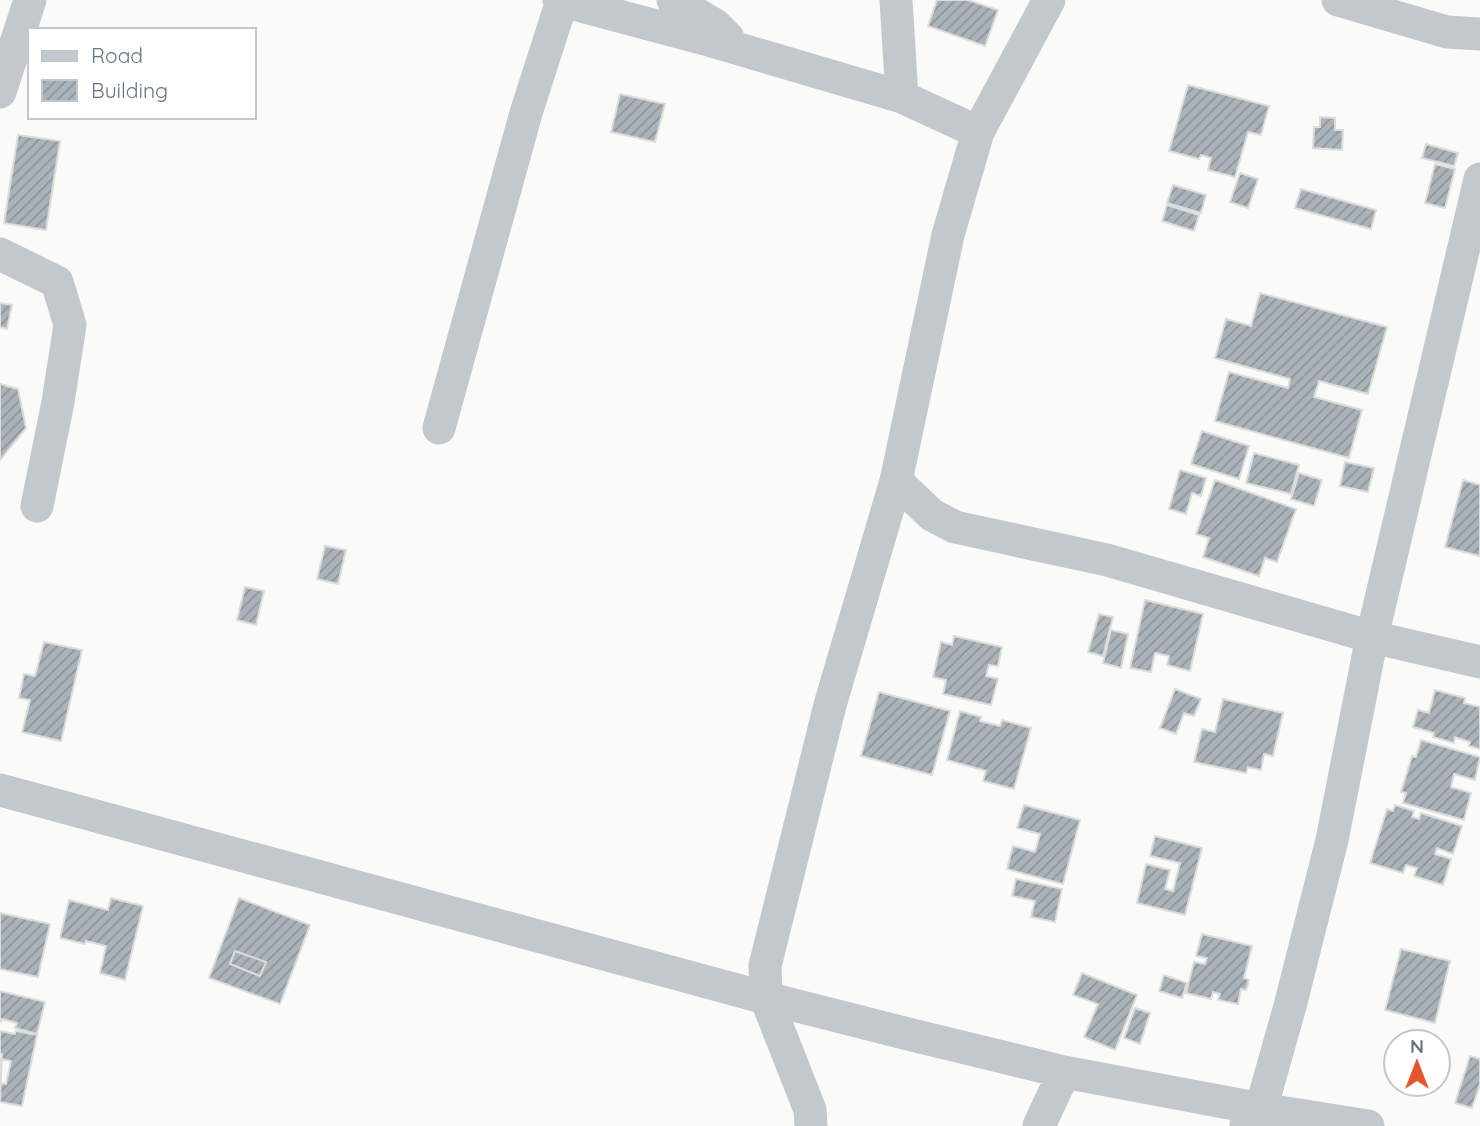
<svg xmlns="http://www.w3.org/2000/svg" width="1480" height="1126" font-family="Quicksand,sans-serif">
<defs>
<pattern id="building-hatch" width="6" height="6" patternUnits="userSpaceOnUse" patternTransform="scale(1.75)"><rect width="6" height="6" fill="#aab3b9"/><path d="M-1 1l2-2M0 6l6-6M5 7l2-2" fill="none" stroke="#8e969c"/></pattern>
</defs>
<rect width="100%" height="100%" fill="#fafaf8"/>
<path fill="url(#building-hatch)" stroke="#dcdcda" stroke-width="2" fill-rule="evenodd" d="M937 0H968L998 10 985 46 928 26Z
M1188 85 1269 106 1261 135 1248 132 1235 177 1208 170 1211 158 1201 155 1199 159 1169 151Z
M620 94 665 104 655 142 611 132Z
M1320 117 1335 118V130H1343L1342 150 1313 148 1314 127H1320Z
M18 135 60 141 46 230 4 223Z
M1426 144 1458 153 1454 166 1422 158Z
M1435 164 1455 169 1445 208 1425 203Z
M1240 173 1258 179 1248 208 1230 202Z
M1173 185 1206 195 1201 213 1167 203Z
M1301 189 1376 210 1371 229 1295 208Z
M1167 205 1199 215 1194 231 1162 221Z
M1260 293 1387 327 1368 394 1319 381 1314 397 1362 410 1349 458 1215 421 1229 372 1288 388 1290 379 1215 358 1226 319 1251 326Z
M0 303 12 305 7 329 0 327Z
M0 384 18 389 26 428 0 460Z
M1202 431 1249 446 1239 479 1191 464Z
M1254 453 1299 465 1291 494 1246 483Z
M1345 462 1374 468 1368 492 1340 486Z
M1180 470 1206 478 1201 496 1192 493 1186 514 1169 509Z
M1299 473 1322 480 1314 506 1291 499Z
M1215 480 1296 509 1277 562 1265 558 1259 576 1203 557 1209 538 1196 534Z
M1463 480 1480 485V556L1445 547Z
M325 546 346 550 338 584 317 579Z
M245 587 264 591 256 625 237 620Z
M1145 600 1203 614 1190 671 1167 665 1169 656 1155 653 1151 672 1130 668Z
M1099 614 1113 617 1103 656 1088 652Z
M1111 630 1128 634 1121 668 1103 663Z
M954 636 1002 647 998 666 989 665 986 676 998 679 991 705 943 694 946 680 933 677 941 642 952 645Z
M44 642 82 650 61 741 22 732 30 700 19 698 24 674 35 676Z
M1175 689 1201 699 1194 716 1184 713 1176 734 1160 728Z
M1435 690 1465 698 1464 703 1480 707V749L1469 746 1470 742 1455 737 1454 743 1433 737 1434 733 1413 727 1418 710 1429 713Z
M879 692 950 711 932 775 861 756Z
M1223 699 1283 713 1273 756 1264 754 1261 770 1248 767 1246 773 1194 762 1202 729 1215 732Z
M960 711 981 717 980 721 1000 726 1002 720 1031 728 1014 789 983 781 986 771 947 760Z
M1421 740 1480 757 1475 780 1454 774 1451 787 1471 793 1464 820 1403 803 1406 793 1401 792 1412 756 1416 757Z
M1024 805 1080 820 1063 884 1007 869 1013 846 1035 852 1040 834 1017 828Z
M1395 805 1414 811 1412 817 1419 819 1421 813 1462 826 1453 854 1437 848 1435 854 1451 859 1443 885 1414 876 1417 868 1406 865 1403 873 1370 863 1387 809 1393 811Z
M1155 836 1202 848 1185 915 1137 903 1146 864 1170 870 1165 889 1173 891 1180 863 1150 856Z
M1016 879 1062 889 1055 922 1031 917 1035 901 1012 896Z
M111 898 143 906 125 980 100 973 106 946 86 941 85 944 60 938 69 900 108 910Z
M239 898 310 925 280 1004 209 978ZM235 951 266 962 260 976 230 964Z
M0 913 50 924 38 977 0 969Z
M1202 934 1252 946 1244 978 1249 980 1246 990 1241 989 1238 1004 1218 1000 1220 994 1213 992 1211 999 1186 993 1194 962 1205 964 1207 958 1196 956Z
M1401 949 1450 961 1435 1023 1385 1010Z
M235 951 266 962 260 976 230 964Z
M1082 973 1137 995 1115 1050 1084 1037 1098 1004 1073 995Z
M1164 975 1187 983 1182 998 1159 991Z
M0 991 45 1002 37 1034 15 1028 17 1023 2 1019 0 1023Z
M1135 1008 1150 1013 1140 1044 1124 1038Z
M0 1031 15 1034 16 1031 37 1035 22 1106 0 1102 2 1054 0 1053Z
M1470 1056 1480 1059V1084L1472 1108 1455 1103Z
M0 1059 11 1061 6 1084 0 1083Z"/>
<g fill="none" stroke-linecap="round" stroke-linejoin="round">
<path stroke="#c3c8cc" stroke-width="33" d="M559 0 705 39 902 97 978 132
M673 0 715 25 728 38
M896 0 902 97
M1338 0 1447 32 1480 34
M0 92 30 0
M0 254 57 282 70 325 58 402 37 506
M439 428 526 113 562 1
M896 481 932 515 955 527 1107 560 1372 637 1480 662
M0 790 766 998 912 1035 1064 1072 1261 1109 1368 1126
M1246 1124 1261 1109 1290 1006 1332 840 1372 637 1480 179
M811 1126 810 1110 766 998 765 966 830 705 896 481 948 235 978 132 1049 0
M1039 1126 1064 1072"/>
</g>
<rect x="28" y="28" width="228" height="91" fill="#ffffff" stroke="#c1c8cd" stroke-width="2"/>
<rect x="42" y="51" width="35" height="10" fill="#c3c8cc" stroke="#c1c8cd" stroke-width="2"/>
<text x="91" y="63" font-size="21" fill="#657683">Road</text>
<rect x="42" y="80" width="35" height="21" fill="url(#building-hatch)" stroke="#c1c8cd" stroke-width="2"/>
<text x="91" y="98" font-size="21" fill="#657683">Building</text>
<g transform="translate(1417 1063)"><circle r="33" fill="#ffffff" stroke="#c1c8cd" stroke-width="2"/>
<path d="M0-5L12 26L0 18L-12 26Z" fill="#e4572e"/>
<text y="-10" font-size="19" font-weight="bold" text-anchor="middle" fill="#657683">N</text>
</g>
</svg>
